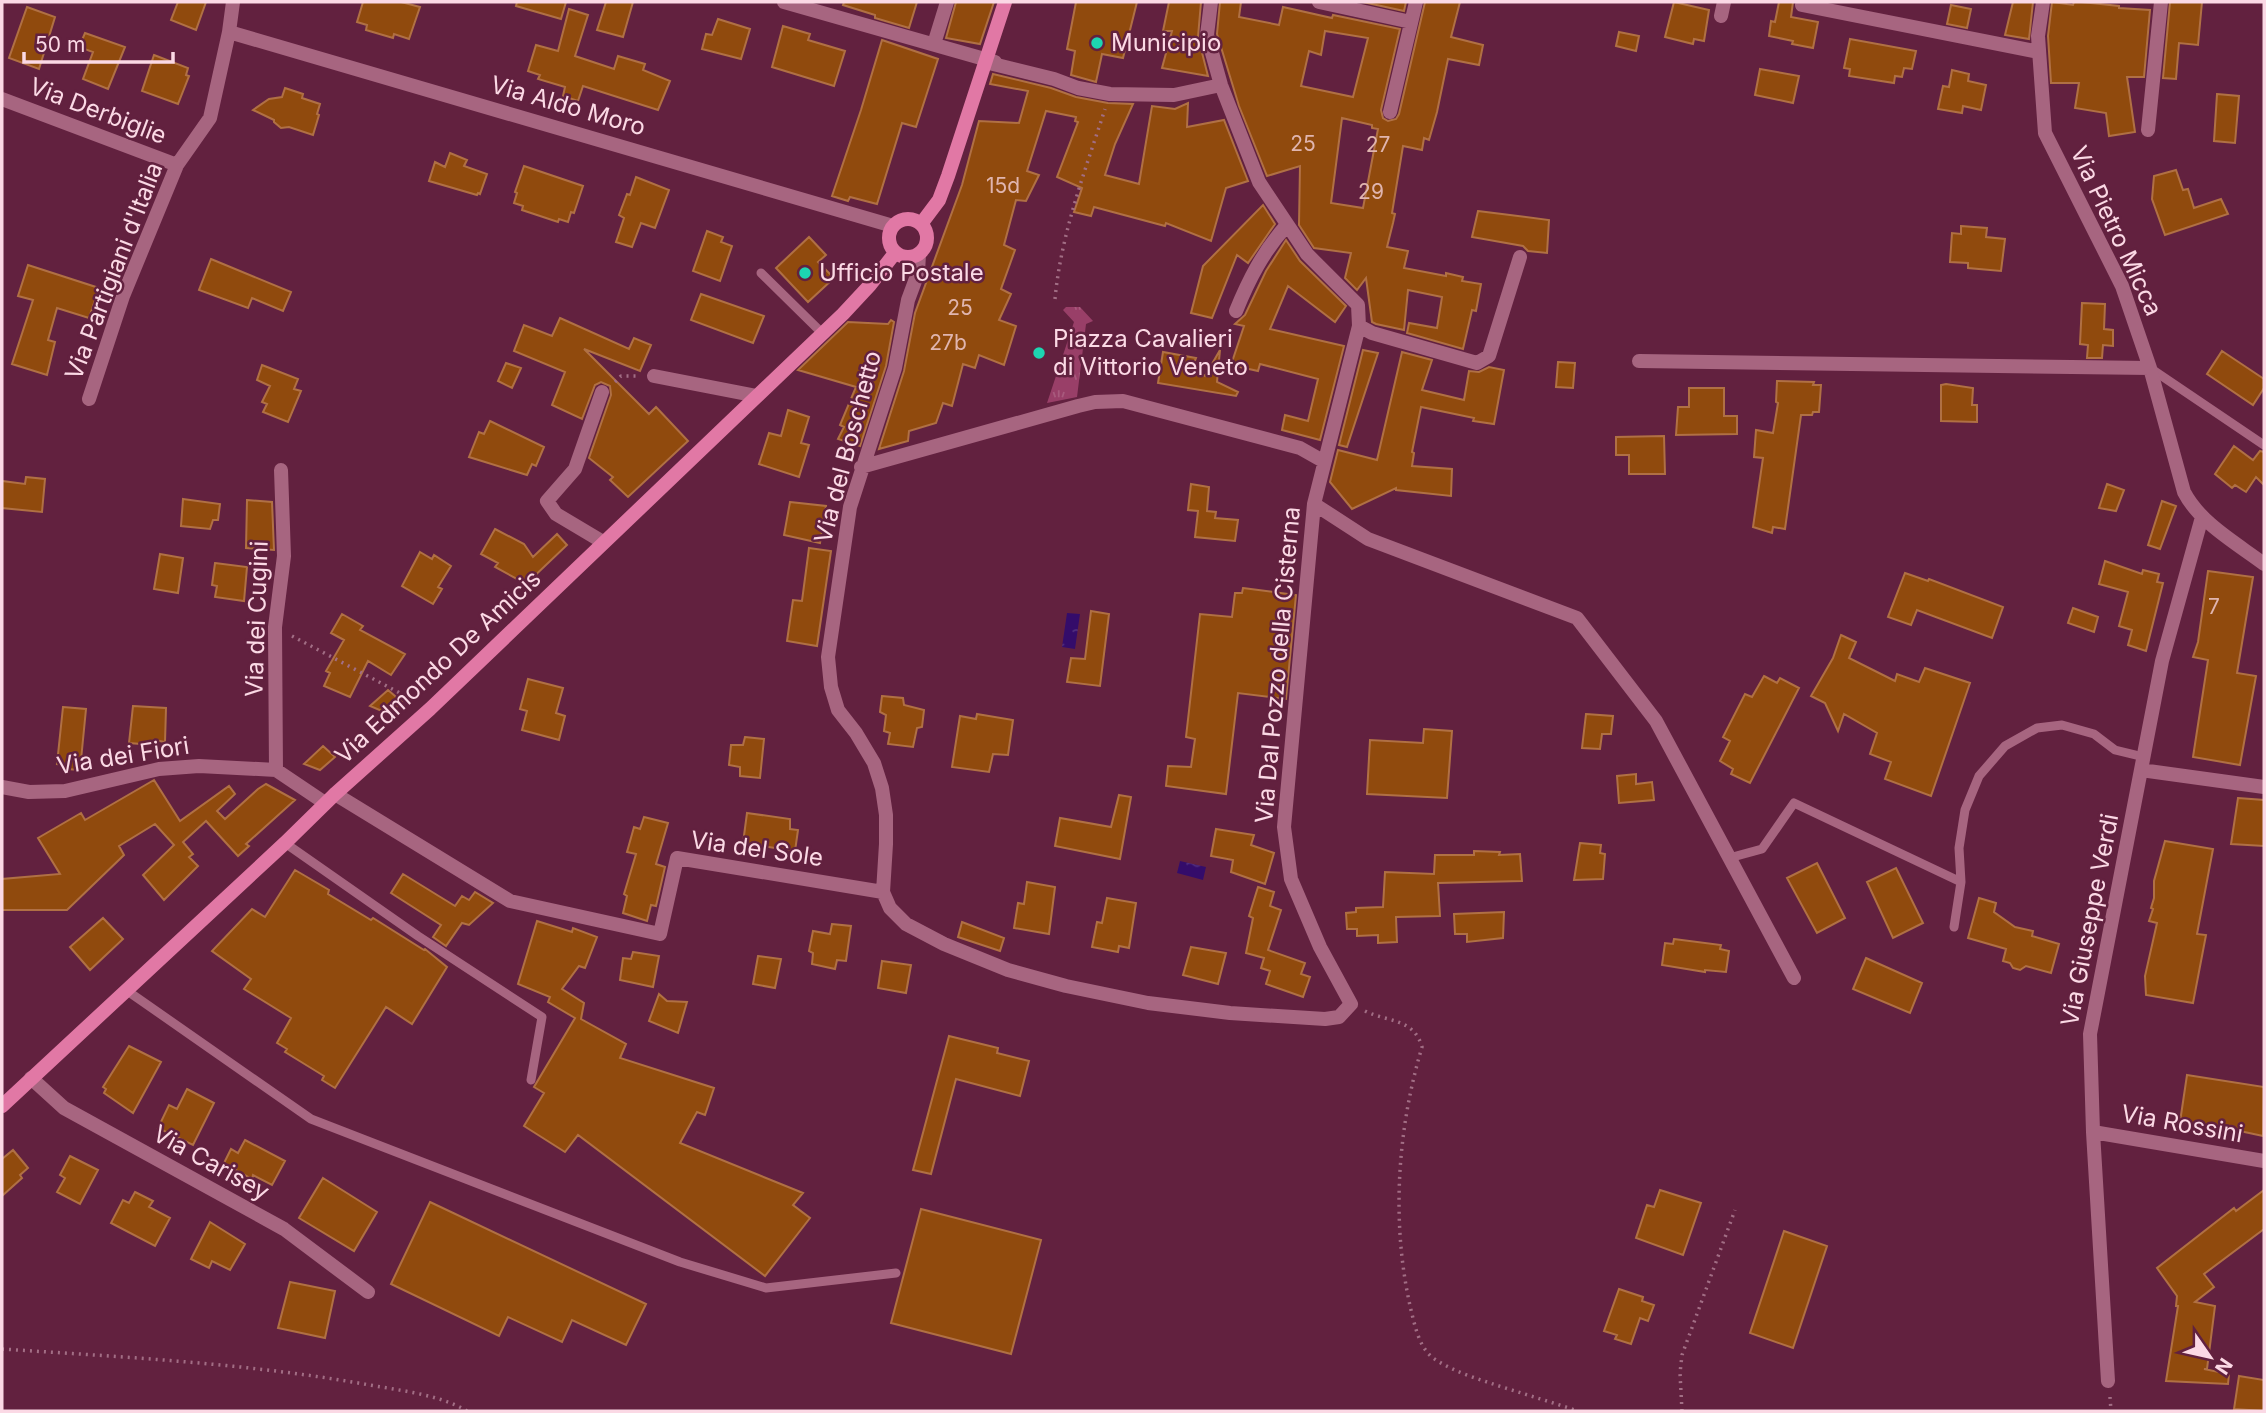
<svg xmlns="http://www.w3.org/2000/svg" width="2266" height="1413" font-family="Inter,sans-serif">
<defs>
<pattern id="grass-tufts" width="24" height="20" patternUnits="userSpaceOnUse" patternTransform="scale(1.75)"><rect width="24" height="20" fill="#993f68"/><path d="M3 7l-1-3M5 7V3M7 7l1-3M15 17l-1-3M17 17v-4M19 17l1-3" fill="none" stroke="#a85a7d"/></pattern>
<pattern id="water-ripples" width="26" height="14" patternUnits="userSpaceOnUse" patternTransform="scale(1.75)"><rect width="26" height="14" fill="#340c6a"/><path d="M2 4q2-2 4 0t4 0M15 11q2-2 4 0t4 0" fill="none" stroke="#522f7f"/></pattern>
</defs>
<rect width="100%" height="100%" fill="#62213f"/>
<path fill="url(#grass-tufts)" d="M1066 307H1080L1093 321 1086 324 1077 397 1047 403 1074 322 1063 310Z"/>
<path fill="url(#water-ripples)" d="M1067 613 1080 614 1075 649 1062 647Z
M1180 861 1206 867 1203 880 1177 873Z"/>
<path fill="#904a0d" stroke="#b07044" stroke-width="2" fill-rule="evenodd" d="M178 2H206L196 30 171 20Z
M363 2H401L420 7 409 39 394 34 393 38 366 30 367 25 357 22Z
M517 2H566L561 19 516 6Z
M606 2H633L623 37 597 30Z
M844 2H917L909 28 875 18V15L843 5Z
M956 2H994L980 44 946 38Z
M1076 2H1137L1123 58 1102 54 1096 82 1071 75 1075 51 1067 49Z
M1169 2H1201L1198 37 1208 76 1162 68 1172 31H1163Z
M1220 2H1241L1239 17 1279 25 1283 7 1332 18 1333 15 1400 29 1381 110 1383 118 1388 121 1396 119 1399 114 1425 2H1460L1451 37 1483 45 1479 65 1448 59 1437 112 1429 140 1424 138 1422 150 1403 146 1392 213 1395 214 1393 223 1387 247 1408 251 1404 268 1446 276V273L1463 277 1462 281 1481 284 1476 311 1472 310 1463 349 1407 333 1409 323 1437 328 1442 297 1408 290 1404 330 1376 324 1372 322 1366 278 1357 290 1345 278 1351 253 1314 248 1299 225 1300 166 1267 176 1239 106 1217 34ZM1325 31 1368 38 1353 97 1301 86 1309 51 1321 55ZM1342 118 1372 125V128L1378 129 1363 208 1331 203Z
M1363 2H1406L1404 11Z
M1674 2 1709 10 1704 41 1694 39 1693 44 1665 37Z
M1779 2H1793L1791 17 1818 22 1813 48 1792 44 1793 41 1769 36 1771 21 1775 22Z
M2013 2H2033L2029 39 2005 35Z
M2052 2 2073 5 2074 2H2081L2119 6V8L2150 10 2144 77H2127L2135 132 2109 136 2106 113 2075 108 2079 83H2051L2048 36Z
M2170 2H2202L2198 45 2179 43 2176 79 2163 78Z
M1951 5 1971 9 1967 28 1947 24Z
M27 7 55 17 39 69 9 58Z
M569 9 588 15 575 56 614 69 618 56 645 64 643 70 670 81 658 110 583 86 578 101 563 96 565 87 538 79 540 75 528 71 536 45 558 51Z
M718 19 750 29 741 59 702 49 706 34 712 35Z
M783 26 810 34 808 40 845 51 834 86 772 67Z
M1619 32 1639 36 1636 51 1616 46Z
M85 33 125 47 108 89 83 79 93 52 79 47Z
M1850 39 1916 51 1912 69 1904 68 1902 77 1895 76 1894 83 1849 76 1850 69 1844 68Z
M882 40 938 59 916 127 902 123 877 204 850 197 848 201 832 196 861 110Z
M154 55 188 68 186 75 189 76 178 104 142 91Z
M1760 69 1799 76 1793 103 1755 95Z
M1952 70 1969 74 1968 81 1986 85 1981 110 1963 106 1962 113 1938 109 1943 86 1949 87Z
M993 74 1051 88 1076 97 1108 103 1133 104 1115 144 1105 175 1139 184 1152 106 1175 109 1188 103 1187 127 1224 120 1248 181 1226 188 1211 241 1166 223 1165 226 1094 207 1091 216 1074 212 1082 188 1057 177 1078 122 1075 121 1076 117 1046 111 1027 171 1039 175 1026 201 1016 200 1004 245 1015 250 1001 289 1011 294 999 320 1016 326 1004 365 979 355 975 368 963 364 952 406 943 403 936 423 909 431 908 441 879 449 904 371 915 313 962 185 979 121 1019 123 1028 91 990 84Z
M285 88 303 94 302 98 320 104 317 114 319 115 313 135 289 127 281 128 274 122V120L253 110 269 99 282 97Z
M2217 94 2239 96 2235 143 2214 141Z
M450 153 467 160 464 166 487 174 480 194 478 193 477 195 429 181 435 162 445 167Z
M524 166 583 186 574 213 571 212 568 222 559 219 558 222 522 210 523 206 514 203 517 193 515 192Z
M2176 170 2183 190 2188 189 2194 208 2221 199 2228 214 2165 235 2152 199 2154 176Z
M636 177 669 190 655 228 641 223 632 247 616 242 624 218 619 215 627 194 630 195Z
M1263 205 1275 224 1248 263 1237 255 1212 318 1191 313 1203 266Z
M1478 211 1549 220 1547 253 1528 251 1523 246 1472 237Z
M1961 226 1987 228 1986 237 2005 239 2001 271 1968 268V263L1950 262 1952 233 1961 234Z
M707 231 723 237 721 242 732 246 720 281 693 271Z
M809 237 826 255 818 262 834 278 808 302 776 268Z
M1286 240 1300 261 1346 306 1335 322 1288 286 1270 329 1344 346 1320 440 1282 430 1285 415 1308 421 1318 379 1260 364 1258 371 1231 365 1244 326 1235 324 1245 315 1266 271Z
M211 259 291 292 283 311 252 298 248 308 199 290Z
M28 265 99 288 89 318 57 308 48 340 55 342 47 375 12 364 33 300 18 296Z
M701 294 764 316 753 343 691 320Z
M2082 303 2105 304 2104 329 2113 330V346L2103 345 2102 358H2087L2088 345 2080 344Z
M560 318 629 349 634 338 651 345 640 371 584 349 649 414 656 407 688 441 628 497 610 480 613 477 589 458 611 395 610 386 601 382 595 385 582 419 552 405 565 372 514 351 524 325 552 336Z
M891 320 894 322 886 366 860 446 838 439 844 427 840 425 856 387 798 370 848 322 888 324Z
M1220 350 1217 382 1238 392 1236 396 1158 383 1163 352 1196 358 1191 370 1205 376Z
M1363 350 1378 353 1347 447 1339 445Z
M2222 351 2264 379V388L2253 405 2207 374Z
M1402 352 1432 360 1422 390 1464 400 1469 371 1479 372 1489 367 1504 370 1494 424 1473 421 1474 418 1421 407 1412 452 1414 453 1412 466 1452 469 1451 496 1396 490V488L1352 509 1330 482 1338 450 1377 460Z
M1558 362 1575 363 1573 388 1556 387Z
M506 363 521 368 512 388 498 381Z
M262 365 298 379 294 389 301 391 288 422 263 412 267 404 262 402 270 386 257 380Z
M1777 381 1814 382 1813 385H1821L1819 412H1813L1812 415H1801L1785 529 1773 527 1772 533 1753 527 1763 458 1754 457 1756 430 1773 433 1778 403 1776 402Z
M1946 384 1973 388 1972 405H1977V422L1941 421V385Z
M1689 388H1724V416H1737V434L1676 435 1678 407H1689Z
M788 410 809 417 801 443 809 445 799 477 759 464 769 433 781 436Z
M490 421 544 447 536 466 532 464 527 475 469 457 479 432 484 434Z
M1664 436 1665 474H1629V455H1616V437Z
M2234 446 2253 460 2260 451 2264 452V485L2256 477 2246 492 2235 485 2232 488 2215 474Z
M26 477 45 479 42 512 2 508V481L25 484Z
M1191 484 1209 487 1207 511 1216 512 1215 518 1238 520 1235 541 1195 537 1198 511 1188 510Z
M2107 484 2124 490 2116 511 2099 508Z
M183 499 220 504 218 520H213L210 529 181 526Z
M247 500 272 502 274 550 246 548Z
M2162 501 2176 506 2160 549 2148 545Z
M790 502 826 506 820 543 784 535Z
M495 529 524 544 533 557 557 534 567 545 526 584 495 567 498 563 481 554Z
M809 548 831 551 817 646 787 641 793 600 802 601Z
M420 552 432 559 434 555 451 566 438 587 442 589 433 604 402 586Z
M160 554 183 558 178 593 154 589Z
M2105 561 2142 574 2143 570 2159 574 2157 582 2163 583 2146 651 2128 645 2132 630 2119 626 2128 592 2099 584Z
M215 563 247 567 244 601 215 597 217 586 212 585Z
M2208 571 2253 577 2237 673 2256 676 2240 765 2193 757 2208 660 2193 657 2198 642Z
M1905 573 1928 581 1929 579 2003 607 1992 638 1917 610 1911 625 1888 617Z
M1243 588 1296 595 1286 699 1238 693 1226 794 1166 786 1168 766 1191 767 1195 739 1186 737 1200 614 1232 617 1235 593H1242Z
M2073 608 2098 617 2094 632 2068 623Z
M1091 611 1109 614 1100 686 1067 682 1071 658 1085 659Z
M342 614 363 626 360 630 405 654 391 675 368 661 350 697 324 686 330 673 326 671 344 640 331 633Z
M1841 635 1856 642 1849 658 1895 681 1897 674 1919 682 1925 668 1970 683 1931 796 1885 779 1891 762 1870 754 1877 733 1844 714 1838 731 1825 703 1811 696 1833 658Z
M1764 676 1777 683 1780 678 1799 688 1750 783 1731 774 1733 769 1720 761 1730 741 1723 737 1745 694 1752 697Z
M528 679 563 688 556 713 565 716 559 740 522 730 527 711 520 709Z
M388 690 402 702 389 714 370 706Z
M882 696 903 698 904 705 924 710 922 727 917 728 913 747 888 744 890 733 884 731 886 715 880 712Z
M133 706 166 708 165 742 154 740 153 745 129 743Z
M63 707 86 709 80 770 66 769V765L57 764Z
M977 714 1013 720 1008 755 993 754 989 772 952 767 960 716 976 719Z
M1586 714 1613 716 1611 734H1602L1600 749 1582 748Z
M1424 729 1452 731 1447 798 1367 794 1370 740 1423 743Z
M745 737 764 739 760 778 740 776V767L729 765 731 745H743Z
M323 746 335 757 320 770 304 764Z
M1636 774V784L1652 782 1654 800 1619 803 1617 776Z
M154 780 180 821 229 786 235 794 217 811 225 819 258 789 266 784 295 800 246 844 249 846 238 856 206 821 183 842 193 854 189 857 198 866 164 900 143 875 174 845 155 824 119 846 124 855 67 910H2V879L60 874 38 838 81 813 85 820Z
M1119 795 1131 797 1120 859 1055 846 1060 818 1111 827Z
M2238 798 2264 800V846L2231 844Z
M747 813 790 819V829L798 830 795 851 743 843Z
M644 817 668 823 656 864 665 867 656 906 651 905 647 921 623 913 627 896 624 894 636 854 627 852 634 827 640 829Z
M1216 829 1254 835 1251 845 1274 853 1265 884 1231 872 1233 860 1211 856Z
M2165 841 2213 849 2197 934 2206 935 2193 1003 2146 995 2145 976 2157 923 2149 921 2153 909 2151 908 2154 898V881Z
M1580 843 1601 845 1600 853 1605 854 1603 879 1574 880Z
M1474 851 1500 852 1499 855 1520 854 1522 881 1438 883 1440 916 1396 917 1397 942 1378 943V935L1357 936V929H1347L1346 913 1356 912V908L1383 907 1385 872 1434 874 1435 855H1474Z
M1817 863 1845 918 1817 933 1787 878Z
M1896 868 1923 923 1893 938 1867 882Z
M295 870 329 890 328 894 371 920 373 918 424 950 425 949 447 967 412 1024 386 1007 335 1088 322 1080 324 1076 285 1052 287 1049 277 1043 291 1018 244 989 251 979 212 951 252 909 265 917Z
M403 874 455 906 462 896 469 900 475 892 493 903 469 925 462 923 446 946 433 937 441 925 391 893Z
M1027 882 1055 887 1049 934 1014 928 1018 903 1024 904Z
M1258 887 1274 892 1270 906 1281 910 1268 950 1305 963 1301 974 1310 977 1303 997 1266 984 1270 971 1261 968 1264 958 1246 953 1253 918 1249 916Z
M1107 898 1136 903 1129 948 1119 946 1118 952 1092 947 1097 922 1102 923Z
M1979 898 1996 903 1994 912 2015 927 2033 931 2032 936 2059 944 2051 973 2026 966 2020 970 2013 968 2010 963 2003 961 2006 949 1968 938Z
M1504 912 1503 938 1467 942V934H1455L1454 914Z
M103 918 123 939 90 970 70 947Z
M537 921 572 932 573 928 597 937 585 968 579 966 562 989 584 1003 581 1019 626 1044 620 1058 714 1088 705 1115 697 1112 680 1143 803 1193 793 1205 810 1218 765 1276 578 1135 565 1152 524 1126 544 1093 534 1087 575 1018 548 1002 550 997 518 984Z
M962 922 1004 938 1000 951 958 937Z
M832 924 851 926 846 961 837 960 835 969 812 964 813 953 809 951 813 931 830 934Z
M1674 939 1721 945 1720 949 1729 951 1726 972 1705 970V972L1662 965 1665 943 1673 944Z
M1191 947 1226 953 1218 984 1183 975Z
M633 952 659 956 653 987 620 980 623 958 631 959Z
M758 956 781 959 775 988 753 984Z
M1866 958 1922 983 1910 1013 1853 989Z
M882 961 911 965 906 993 878 988Z
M659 994 667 1001 687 1002 678 1033 649 1021Z
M949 1036 998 1048 997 1053 1029 1061 1020 1096 956 1079 931 1174 913 1170Z
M129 1046 161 1062 133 1113 104 1093 106 1089 103 1087Z
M2187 1075 2264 1087 2263 1136 2212 1125V1127L2180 1122Z
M187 1089 214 1103 193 1145 158 1128 169 1105 177 1109Z
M245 1140 285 1161 272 1185 253 1175 252 1179 224 1163 231 1149 238 1153Z
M13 1150 28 1168 20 1175 22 1178 2 1196V1159Z
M70 1156 98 1170 80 1204 57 1192 65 1178 60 1175Z
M323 1178 377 1212 354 1251 299 1218Z
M1660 1190 1701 1203 1683 1255 1636 1238 1647 1205 1654 1207Z
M2264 1190V1229L2204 1274 2214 1287 2195 1302 2215 1306 2207 1369H2204L2229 1374 2228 1384 2166 1381 2178 1306H2176L2177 1296 2157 1268 2234 1208 2236 1211Z
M135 1192 153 1201 149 1207 170 1218 155 1246 111 1223 123 1200 129 1203Z
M430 1202 646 1304 626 1345 572 1320 562 1342 508 1317 499 1336 391 1284Z
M921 1209 1041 1240 1011 1354 891 1323Z
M210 1222 245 1244 230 1270 212 1261 209 1268 191 1259Z
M1784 1231 1827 1246 1793 1348 1750 1333Z
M290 1282 335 1291 325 1338 278 1328Z
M1619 1289 1643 1297 1642 1301 1654 1305 1648 1321 1640 1318 1631 1344 1615 1339 1617 1335 1604 1331Z
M2239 1376 2264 1380V1411L2234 1409Z"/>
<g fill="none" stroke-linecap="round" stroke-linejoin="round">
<path stroke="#a26e85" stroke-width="3.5" stroke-dasharray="2 5" stroke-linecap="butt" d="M1055 299C1061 234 1085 171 1105 109
M615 382 621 376H640
M292 636 415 701
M1365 1011C1387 1022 1414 1018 1422 1047 1397 1131 1391 1224 1411 1310 1415 1326 1419 1347 1433 1358 1452 1371 1475 1378 1496 1385 1524 1394 1551 1402 1578 1411
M2 1349C123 1357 244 1363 364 1384 396 1390 439 1394 467 1411
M2110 1397 2111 1411
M1682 1411 1680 1373 1682 1355 1735 1210"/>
<path stroke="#a76580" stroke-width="9" d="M761 273 822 333
M2150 368 2264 445
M285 843 418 936 542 1017 531 1080
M1729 858 1762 849 1794 803 1961 882
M1954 927 1961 882 1959 848 1965 810 1979 776 2005 746 2037 728 2062 725 2094 734 2115 750 2144 757
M126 990 311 1119 680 1262 766 1288 896 1273"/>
<path stroke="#a76580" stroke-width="14" d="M784 2 995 62
M1319 2 1411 22
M2043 2 2038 36 2045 133 2122 286 2150 368 2184 492C2200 523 2236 543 2264 564
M1802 5 2039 52
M1721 16 1724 2
M229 32 893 226
M934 44 947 2
M985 62 1054 79 1078 88 1110 94 1174 95 1221 85
M2 99 177 165
M1390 112 1416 2
M2148 130 2161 2
M919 254 918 273 908 300 895 368 850 507 828 657 831 687 838 710 856 733 874 763 882 788 886 815V844L883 892 890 908 906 924 944 944 1008 970 1066 986 1148 1003 1230 1013 1325 1019 1339 1017 1351 1004 1320 947 1291 879 1284 827 1314 504 1359 326 1358 305 1307 254 1259 182 1221 85 1207 35 1211 2
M1236 311C1249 279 1263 252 1286 226
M1359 326 1372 333 1477 363 1489 356 1520 257
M1639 361 2150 368
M654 376 757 396
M602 392 575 469 547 501 556 514 603 542
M89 399 123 296 177 165 210 118 229 32 233 2
M861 467 1078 406 1095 402 1123 401 1300 448 1323 461
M1314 504 1368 539 1577 618 1656 721 1794 978
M276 770 275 627 284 556 281 470
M2141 770 2264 787
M2 787 29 792 65 791 159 769 199 766 276 770 325 803
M335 794 510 901 660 934 677 858 883 892
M31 1078 64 1108 284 1229 368 1292
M2093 1132 2264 1161
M2108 1381 2093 1132 2090 1034 2162 661 2202 517"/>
<path stroke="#e178a5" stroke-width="14" d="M889 238a19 19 0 1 1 38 0a19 19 0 1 1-38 0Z
M921 224 939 200 948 176 1005 2
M2 1106 285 843 335 794 430 709 843 314 870 285 895 253"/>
</g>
<g fill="#1dd5b1" stroke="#62213f" stroke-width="2.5">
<circle cx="1097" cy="43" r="7"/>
<circle cx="805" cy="273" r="7"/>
<circle cx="1039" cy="353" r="7"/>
</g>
<g text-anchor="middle" stroke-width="5" stroke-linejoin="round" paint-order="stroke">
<g font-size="21" fill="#e0b5af">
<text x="1303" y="151">25</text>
<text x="1378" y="152">27</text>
<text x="1003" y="193">15d</text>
<text x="1371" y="199">29</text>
<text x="960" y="315">25</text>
<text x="948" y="350">27b</text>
<text x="2214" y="614">7</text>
</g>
<g font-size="24" fill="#fbd9e5" stroke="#62213f" text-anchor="start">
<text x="1111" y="51">Municipio</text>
<text x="819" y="281">Ufficio Postale</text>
<text x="1053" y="347">Piazza Cavalieri<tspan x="1053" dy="28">di Vittorio Veneto</tspan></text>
</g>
<g font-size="24" fill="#fbd9e5" stroke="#62213f">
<text transform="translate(568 106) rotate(16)" y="8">Via Aldo Moro</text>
<text transform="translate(98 111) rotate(21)" y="8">Via Derbiglie</text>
<text transform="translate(2116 231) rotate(65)" y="8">Via Pietro Micca</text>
<text transform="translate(114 271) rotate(-69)" y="8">Via Partigiani d'Italia</text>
<text transform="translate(848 447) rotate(-75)" y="8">Via del Boschetto</text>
<text transform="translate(257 619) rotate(-88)" y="8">Via dei Cugini</text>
<text transform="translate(1278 665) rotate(-85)" y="8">Via Dal Pozzo della Cisterna</text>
<text transform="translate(438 667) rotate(-43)" y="8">Via Edmondo De Amicis</text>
<text transform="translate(123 756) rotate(-9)" y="8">Via dei Fiori</text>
<text transform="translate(757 849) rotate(8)" y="8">Via del Sole</text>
<text transform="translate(2090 920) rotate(-79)" y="8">Via Giuseppe Verdi</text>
<text transform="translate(2182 1124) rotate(10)" y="8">Via Rossini</text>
<text transform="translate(211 1163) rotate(29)" y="8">Via Carisey</text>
</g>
</g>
<rect width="2266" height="1413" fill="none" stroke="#fbd9e5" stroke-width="7"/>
<g transform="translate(2210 1357) rotate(124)" stroke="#62213f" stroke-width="5" paint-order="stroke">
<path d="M0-5L12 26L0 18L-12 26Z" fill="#fbd9e5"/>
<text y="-10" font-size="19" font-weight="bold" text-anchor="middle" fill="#fbd9e5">N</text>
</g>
<path d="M24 52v10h149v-10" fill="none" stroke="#fbd9e5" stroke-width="3.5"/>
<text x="35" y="52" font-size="21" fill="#fbd9e5" stroke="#62213f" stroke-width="5" paint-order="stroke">50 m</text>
</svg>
